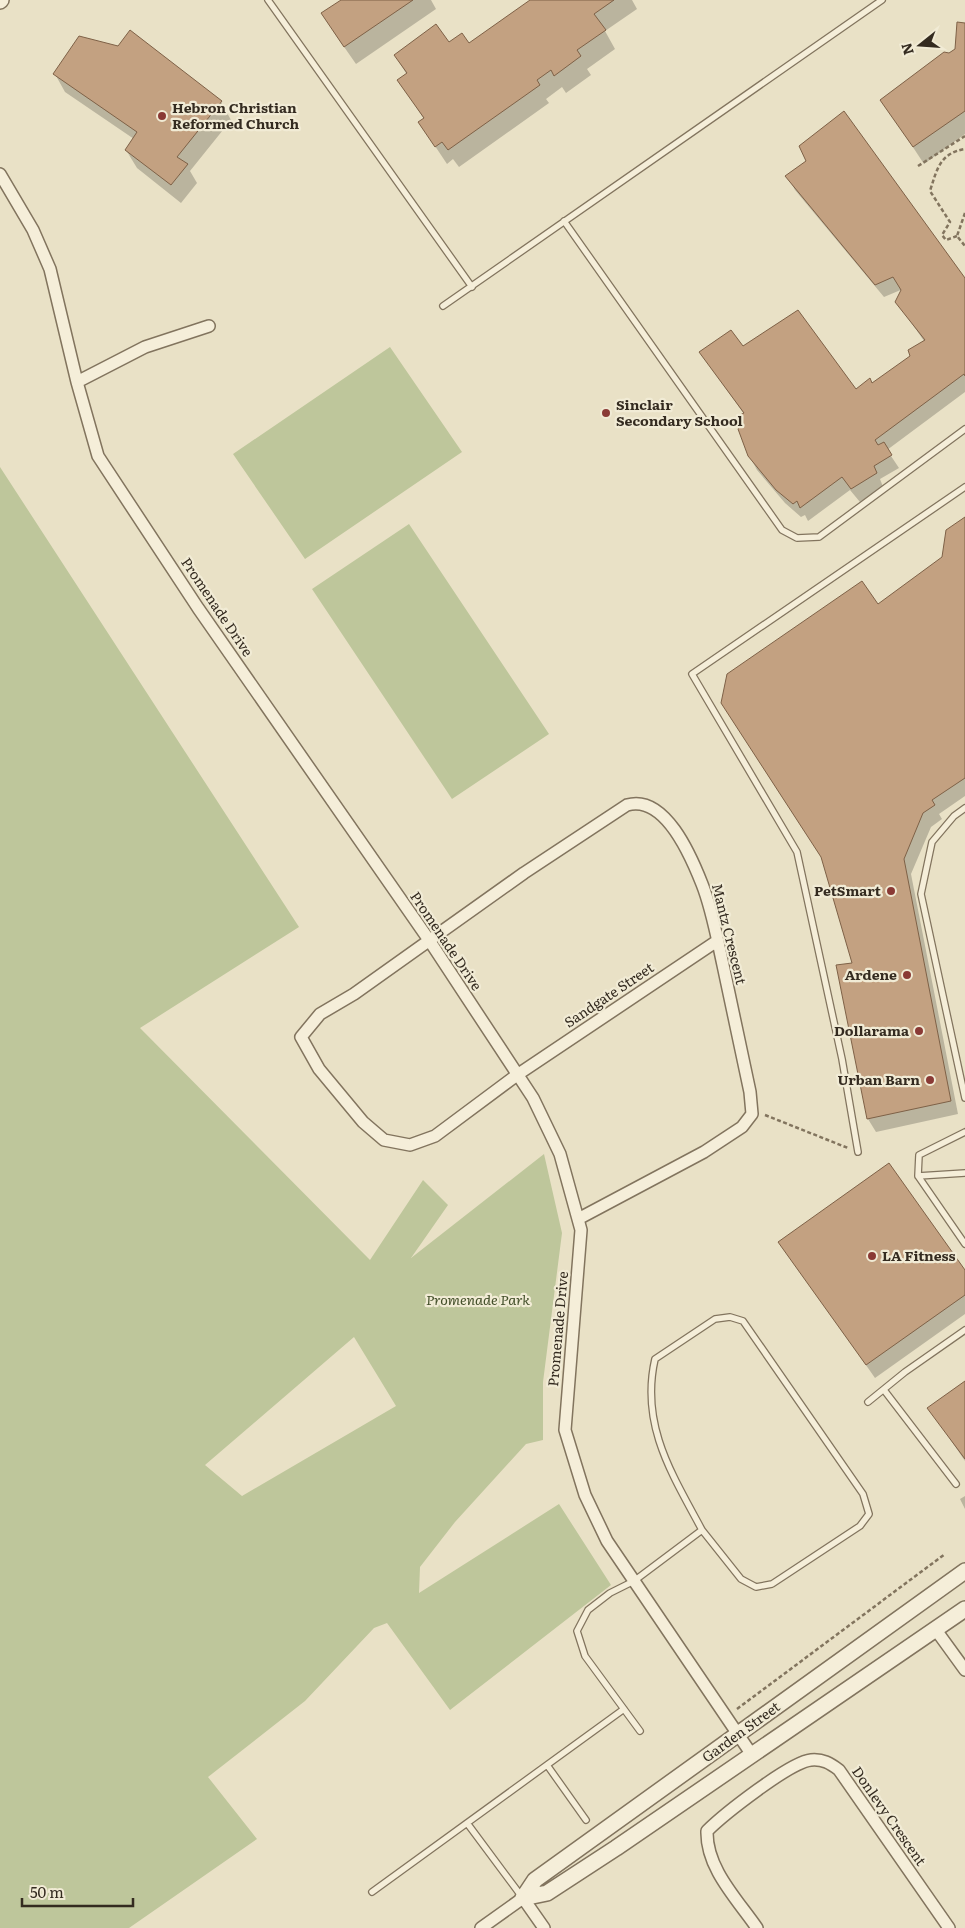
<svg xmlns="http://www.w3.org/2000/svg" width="965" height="1928" font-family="Literata,serif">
<rect width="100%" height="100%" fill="#e9e1c6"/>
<path fill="#bec69b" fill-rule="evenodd" d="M390 347 462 452 305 559 233 454Z
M0 467 299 927 140 1028 370 1260 423 1180 448 1205 411 1258 544 1154 562 1233 543 1382V1440L526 1444 455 1522 420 1567 419 1593 559 1504 611 1585 450 1710 387 1623 374 1628 305 1701 208 1777 257 1839 129 1928H0ZM354 1337 396 1406 242 1496 205 1465Z
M409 524 549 734 452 799 312 589Z"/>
<path fill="#0003" d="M343 0H431L436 9 356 64 333 31Z
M532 0H632L637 9 605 31 615 49 587 69 591 75 566 93 562 87 546 99 549 103 459 167 453 159 447 164 419 122 424 119 399 81 407 75 395 55 449 44 469 45Z
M965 25V134L924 164 882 100 956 50Z
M131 32 221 102 231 120 190 171 197 183 181 203 137 168 126 150 134 139 65 92 55 74 118 47Z
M787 176 965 280V392L887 450 899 468 880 479 883 487 860 502 850 490 808 521 805 515 801 517 785 503 757 470 749 455 742 425 744 414 700 352 743 348 856 391 872 385 912 356 924 341 897 302 903 289 884 297 795 190Z
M965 519V796L939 814 942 819 931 827 911 874 958 1114 876 1132 868 1119 838 966 854 964 823 859 722 703 878 606 944 558Z
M780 1242 965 1272V1314L875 1378Z
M965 1382V1461L929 1408Z
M965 1496V1509L960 1499Z"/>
<path fill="#c3a181" stroke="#7e6147" d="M341 0H413L344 47 321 13Z
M530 0H614L594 14 606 30 577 50 581 56 554 76 551 70 537 80 540 85 448 150 442 142 435 147 418 122 424 118 397 80 407 73 394 55 436 24 449 42 462 33 469 43Z
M957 22 965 23V111L913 147 880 100 944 52 949 53 955 49Z
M130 30 222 101 177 157 188 164 171 185 125 150 137 132 53 74 79 36 118 46Z
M844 111 965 278V376L964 374 875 440 878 445 884 442 892 455 874 466 877 473 851 489 842 477 800 508 797 501 793 504 776 490 748 456 738 429 741 425 736 417 744 413 699 352 731 330 743 346 798 310 856 389 870 378 872 383 910 356 908 350 925 340 895 302 901 290 893 277 875 285 785 176 806 161 799 146Z
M965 517V778L932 800 935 805 923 813 904 859 951 1101 867 1119 836 965 852 963 821 857 721 703 727 674 862 581 878 604 942 557 946 530Z
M889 1163 965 1270V1295L866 1365 778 1242Z
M965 1381V1459L927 1408Z"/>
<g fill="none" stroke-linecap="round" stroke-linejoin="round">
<defs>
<path id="service" d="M268 0 472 287
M564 221 782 530 797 538 819 537 965 429
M443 306 882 0
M965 808 954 816 932 842 921 894 965 1098
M965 1132 919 1155 918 1176 965 1244
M858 1152 842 1059 797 852 692 674 965 487
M918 1176 965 1173
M884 1390 956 1484
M868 1402 905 1372 965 1330
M640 1731 585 1656 577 1631 588 1610 610 1593 634 1581 702 1530 741 1579 756 1587 772 1584 860 1526 869 1514 863 1494 743 1321 730 1317 715 1319 655 1359C640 1425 672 1474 702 1530
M547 1765 586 1820
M467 1823 522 1897
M372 1892 624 1709"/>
<path id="minor" d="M0 174 33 230 50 269 77 382 98 456 198 608 429 940 533 1098 560 1154 581 1230 565 1430 585 1495 607 1541 752 1755
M77 382 145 347 209 326
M578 1219 704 1152 742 1127 752 1114 750 1092C741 1050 732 1007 723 965 717 938 712 909 702 884 691 856 665 794 627 805L524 873 354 994 320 1014 301 1037 319 1069 363 1122 384 1140 410 1145 435 1136 517 1075 717 941
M936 1630 965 1670
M481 1928 523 1898 544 1928
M757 1928C737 1899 706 1868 707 1831 723 1815 790 1762 811 1760 823 1759 830 1763 839 1770L949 1928"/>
<path id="tertiary" d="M0 1 1 0
M523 1898 535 1880 965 1571
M523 1898 547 1893 616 1848 965 1609"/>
</defs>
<use href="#service" stroke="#82745e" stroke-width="8"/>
<use href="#minor" stroke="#82745e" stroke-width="14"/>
<use href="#tertiary" stroke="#82745e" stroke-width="18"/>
<path stroke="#82745e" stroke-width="2.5" stroke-dasharray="4 2.5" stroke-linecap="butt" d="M918 166 965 136
M965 213 957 236 965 246
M957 236 946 240 942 235 950 222 930 191C937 169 940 153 965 149
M765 1115 848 1148
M737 1709 945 1554"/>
<use href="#service" stroke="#f5eed9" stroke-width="5.5"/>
<use href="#minor" stroke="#f5eed9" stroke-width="11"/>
<use href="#tertiary" stroke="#f5eed9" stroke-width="15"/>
</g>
<g fill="#8a3a35" stroke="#f1ebd5" stroke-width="2">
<circle cx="162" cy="116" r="5"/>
<circle cx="606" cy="413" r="5"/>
<circle cx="891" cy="891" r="5"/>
<circle cx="907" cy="975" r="5"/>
<circle cx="919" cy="1031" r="5"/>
<circle cx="930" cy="1080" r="5"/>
<circle cx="872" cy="1256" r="5"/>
</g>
<g text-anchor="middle" stroke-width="4.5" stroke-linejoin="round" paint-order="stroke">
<g font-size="14" font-weight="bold" fill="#342b20" stroke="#f1ebd5" text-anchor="end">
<text x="172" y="113" text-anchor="start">Hebron Christian<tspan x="172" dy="16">Reformed Church</tspan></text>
<text x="616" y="410" text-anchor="start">Sinclair<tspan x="616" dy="16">Secondary School</tspan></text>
<text x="881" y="896">PetSmart</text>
<text x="897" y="980">Ardene</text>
<text x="909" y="1036">Dollarama</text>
<text x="920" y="1085">Urban Barn</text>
<text x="882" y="1261" text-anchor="start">LA Fitness</text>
</g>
<g font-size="14" fill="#342b20" stroke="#f1ebd5">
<text transform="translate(217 607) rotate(56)" y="5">Promenade Drive</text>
<text transform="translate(729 934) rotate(76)" y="5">Mantz Crescent</text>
<text transform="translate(446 941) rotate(56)" y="5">Promenade Drive</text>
<text transform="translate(609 995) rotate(-34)" y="5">Sandgate Street</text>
<text transform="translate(558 1329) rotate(-85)" y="5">Promenade Drive</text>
<text transform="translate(741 1732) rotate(-36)" y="5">Garden Street</text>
<text transform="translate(889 1816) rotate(55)" y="5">Donlevy Crescent</text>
</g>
<g font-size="14" font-style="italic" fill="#424e29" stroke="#f1ebd5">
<text x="478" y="1305">Promenade Park</text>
</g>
</g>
<g transform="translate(920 45) rotate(253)" stroke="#f1ebd5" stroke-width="4" paint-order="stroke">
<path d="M0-4L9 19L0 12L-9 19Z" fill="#342b20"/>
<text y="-8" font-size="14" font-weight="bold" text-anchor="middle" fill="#342b20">N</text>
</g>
<path d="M22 1898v8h111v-8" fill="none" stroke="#342b20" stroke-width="2.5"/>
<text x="30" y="1898" font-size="15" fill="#342b20" stroke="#f1ebd5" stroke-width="4" paint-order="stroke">50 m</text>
</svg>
